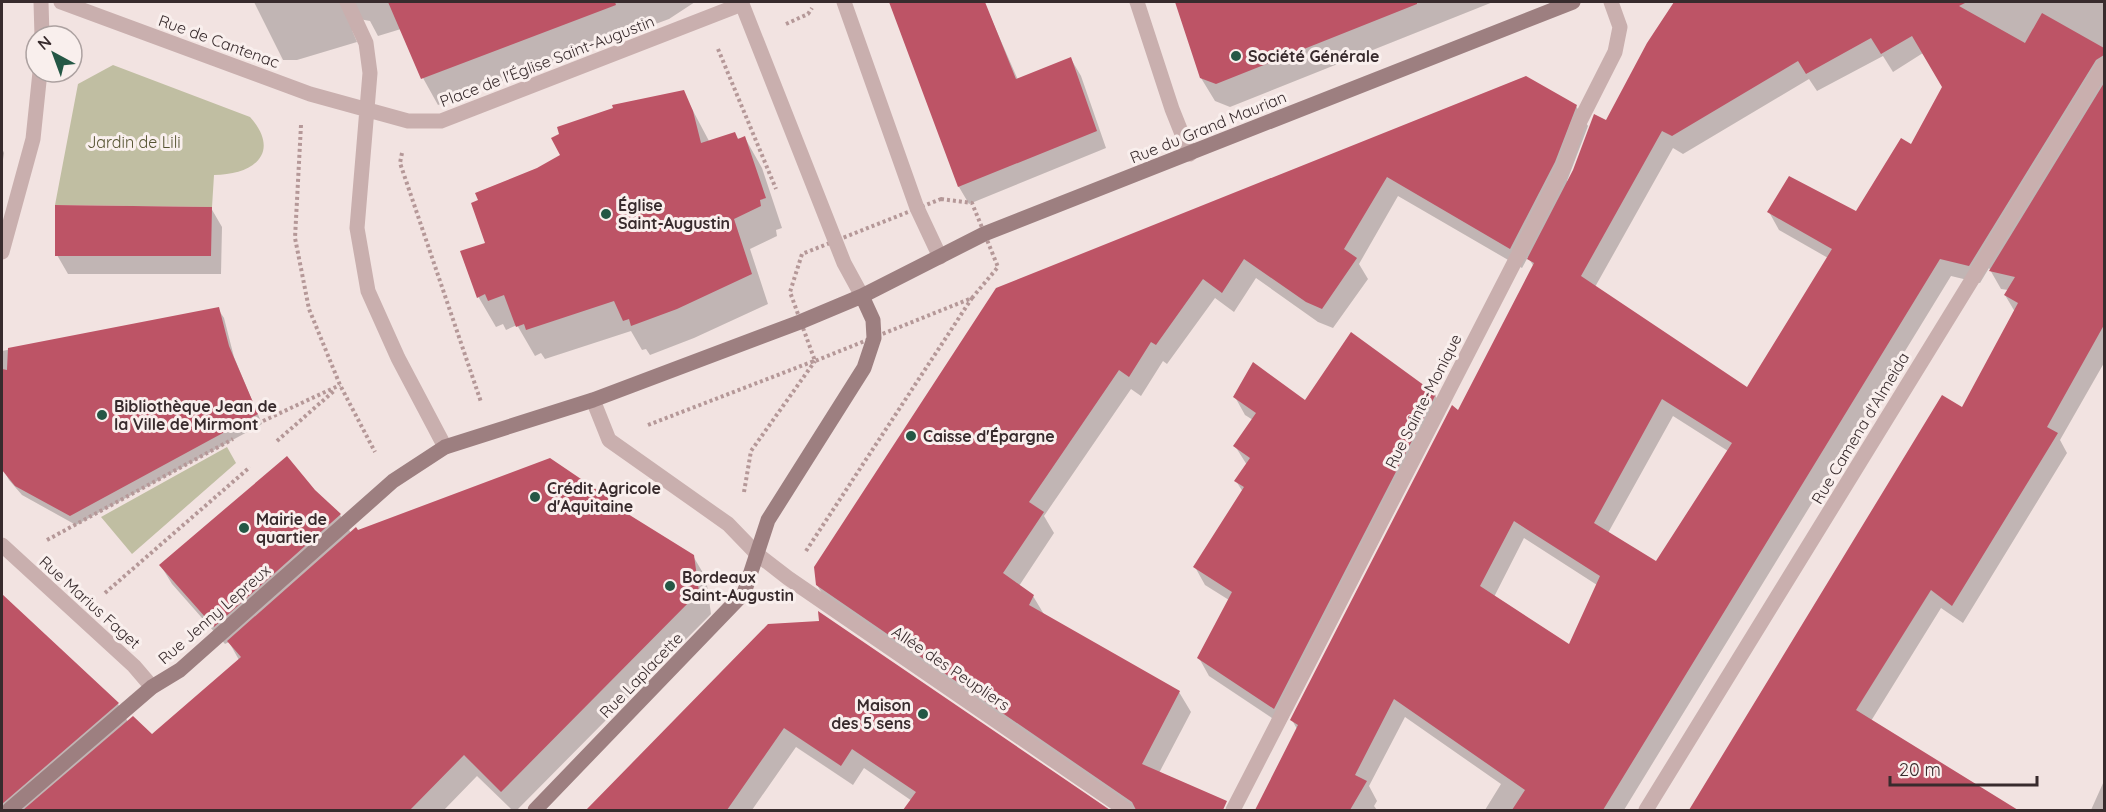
<svg xmlns="http://www.w3.org/2000/svg" width="2106" height="812" font-family="Quicksand,sans-serif">
<rect width="100%" height="100%" fill="#f2e3e1"/>
<path fill="#c0bea2" d="M113 65 250 117C282 153 253 175 214 175L212 207 55 205 78 84Z
M227 447 236 463 132 554 101 517Z"/>
<path fill="#0003" fill-rule="evenodd" d="M254 2H695L669 19 438 105 423 78 401 29 378 36 370 21 359 19 352 30 357 42 297 60H283Z
M890 2H984L1018 80 1071 59 1081 76 1106 148 969 204 959 187Z
M1177 2H1493L1230 107 1215 101 1201 78Z
M1718 2H2104V363L2060 440 2067 453 1963 623 1941 608 1871 721 2003 810H1690L1943 397 1963 409 2015 312 2005 295 2008 290 2001 289 1989 268 1980 283 1951 276 1624 810H1485L1501 784 1405 717 1369 786 1377 801 1374 806 1377 810H1256L1297 729 1292 720 1459 412 1534 267 1528 257 1522 268 1398 196 1359 264 1368 279 1333 328 1318 322 1256 278 1234 312 1215 298 1167 364 1163 361 1141 396 1131 389 1044 516 1054 533 1019 586 1033 596 1045 616 1179 692 1191 712 1159 773 1182 798 1175 810H1128L829 605 817 585 997 290 1576 106 1588 126 1567 181 1569 182 1606 122 1661 25ZM1923 53 1943 87 1912 146 1856 213 1769 212 1779 230 1828 258 1747 389 1595 287 1673 148 1683 154 1809 79 1817 91 1883 56 1893 72ZM1673 416 1728 451 1657 563 1608 533ZM1524 538 1597 585 1570 647 1494 597Z
M683 92 709 141 745 138 762 168 782 228 776 230 777 236 750 249 768 304 694 338 650 355 646 349 642 350 631 331 545 359 541 353 535 356 517 325 506 330 503 324 496 327 479 298 462 252 487 244 538 169Z
M2 148 4 153 2 167Z
M211 208 222 227 221 274H68L57 255Z
M218 309 224 318 234 357 262 424 76 525 22 495 9 480 2 467V351Z
M1435 395 1445 413 1284 726 1209 676 1199 658 1229 600 1205 585 1195 567 1243 492 1236 481 1247 465 1235 446 1253 420 1245 415 1235 397 1306 402Z
M314 491 340 515 351 533 608 499 612 505 693 556 706 578 711 614 517 810H512L477 776 444 810H2V596L118 704 128 722 152 736 239 660 229 642 225 644 172 584 161 566Z
M820 614 1107 810H905L912 801 864 768 853 785 796 747 752 810H588L769 625 821 622Z
M2104 781V810H2091Z"/>
<path fill="#bd5466" fill-rule="evenodd" d="M388 2H615L616 5 421 79Z
M889 2H985L1016 79 1071 57 1097 131 958 187Z
M1175 2H1417V4L1216 84 1200 78Z
M1674 2H1967L1959 6 2025 43 2042 13 2104 48V55L2096 60 1969 266 1940 259 1603 810H1512L1525 790 1394 699 1355 775 1367 781 1350 810H1255L1298 725 1290 720 1452 405 1458 410 1534 263 1527 259 1573 170 1594 114 1606 120 1647 43ZM1912 36 1942 87 1911 144 1901 138 1856 211 1789 176 1767 212 1832 249 1747 387 1581 276 1662 131 1672 136 1798 61 1806 74 1871 38 1881 54ZM1662 399 1732 443 1656 561 1594 523ZM1514 521 1600 576 1569 644 1480 586Z
M1526 76 1577 105 1555 162 1510 249 1387 177 1344 249 1357 258 1322 309 1306 302 1244 259 1222 293 1203 279 1156 345 1151 342 1129 377 1119 370 1029 502 1044 512 1003 573 1034 595 1029 605 1180 691 1142 764 1227 801 1223 810H1136L1132 802 816 585 814 567 996 288Z
M2104 83V325L2047 427 2058 433 1952 606 1931 590 1856 710 2018 810H1689L1942 395 1962 407 2018 303 2004 295 2015 277 1989 271Z
M684 90 693 111 701 143 735 132 738 139 745 136 766 198 760 200 761 206 734 219 752 274 677 309 631 326 629 319 623 321 614 301 526 330 524 324 516 327 504 295 488 301 485 294 477 298 460 251 485 243 471 203 478 200 475 193 537 168 560 155 551 138 559 134 557 127 613 108 612 105Z
M55 205 212 207 211 256H55Z
M219 307 229 346 258 414 70 516 15 486 2 470V369L7 370 8 348Z
M1351 332 1436 394 1274 709 1197 658 1232 592 1193 567 1244 487 1234 481 1250 458 1233 446 1256 413 1233 397 1253 362 1305 400Z
M287 456 315 490 341 514 214 627 159 565Z
M550 458 609 498 607 501 694 555 699 592 501 792 464 755 410 810H23L133 716 152 734 241 657 227 641 356 527 358 530Z
M2 594 119 703 2 804Z
M818 611 1110 810H903L916 792 852 749 841 766 784 728 727 810H586L768 624 819 621Z"/>
<g fill="none" stroke-linecap="round" stroke-linejoin="round">
<path stroke="#b59898" stroke-width="4" stroke-dasharray="3 3" stroke-linecap="butt" d="M786 24 808 14 812 8
M718 49 776 189
M301 125 295 238 309 309 340 385 375 452
M402 153 400 163 481 402
M941 199 972 203 998 267 972 298 815 361 790 292 802 254Z
M263 421 340 385
M648 425 814 361
M277 441 335 390
M744 492 751 451 815 361
M47 540 233 439
M806 551 972 298
M105 593 250 467"/>
<path stroke="#c9afae" stroke-width="15" d="M41 2 42 36
M61 2 310 94 408 121H441L742 4 844 263 862 296
M347 2 366 43 370 73 357 228 368 291 398 358 445 447
M844 2 917 208 940 257
M1137 2 1172 109 1190 154
M2 252 33 139 40 72
M593 400 609 440 728 524 757 554 788 578 1126 810
M2 545 134 666 152 687
M1233 810 1564 166 1577 127 1615 52 1620 27 1611 2
M1646 810 2104 65"/>
<path stroke="#9d7f80" stroke-width="15" d="M9 810 152 687 180 670 393 481 445 447 593 400 800 322 862 296 984 234 1573 2
M535 810 744 593 768 520 864 368 874 338 873 320 862 296"/>
</g>
<g fill="#245745" stroke="#f9efed" stroke-width="2">
<circle cx="1236" cy="56" r="6"/>
<circle cx="606" cy="214" r="6"/>
<circle cx="102" cy="415" r="6"/>
<circle cx="911" cy="436" r="6"/>
<circle cx="535" cy="497" r="6"/>
<circle cx="244" cy="528" r="6"/>
<circle cx="670" cy="586" r="6"/>
<circle cx="923" cy="714" r="6"/>
</g>
<g text-anchor="middle" stroke-width="6" stroke-linejoin="round" paint-order="stroke">
<g font-size="16" fill="#382b2d" stroke="#f9efed">
<text transform="translate(219 41) rotate(20)" y="6">Rue de Cantenac</text>
<text transform="translate(547 61) rotate(-21)" y="6">Place de l'Église Saint-Augustin</text>
<text transform="translate(1208 127) rotate(-22)" y="6">Rue du Grand Maurian</text>
<text transform="translate(1423 401) rotate(-63)" y="6">Rue Sainte-Monique</text>
<text transform="translate(1860 428) rotate(-59)" y="6">Rue Camena d'Almeida</text>
<text transform="translate(90 602) rotate(42)" y="6">Rue Marius Faget</text>
<text transform="translate(214 614) rotate(-41)" y="6">Rue Jenny Lepreux</text>
<text transform="translate(951 668) rotate(34)" y="6">Allée des Peupliers</text>
<text transform="translate(641 675) rotate(-46)" y="6">Rue Laplacette</text>
</g>
<g font-size="16" font-weight="bold" fill="#382b2d" stroke="#f9efed" text-anchor="start">
<text x="1248" y="62">Société Générale</text>
<text x="618" y="211">Église<tspan x="618" dy="18">Saint-Augustin</tspan></text>
<text x="114" y="412">Bibliothèque Jean de<tspan x="114" dy="18">la Ville de Mirmont</tspan></text>
<text x="923" y="442">Caisse d'Épargne</text>
<text x="547" y="494">Crédit Agricole<tspan x="547" dy="18">d'Aquitaine</tspan></text>
<text x="256" y="525">Mairie de<tspan x="256" dy="18">quartier</tspan></text>
<text x="682" y="583">Bordeaux<tspan x="682" dy="18">Saint-Augustin</tspan></text>
<text x="911" y="711" text-anchor="end">Maison<tspan x="911" dy="18">des 5 sens</tspan></text>
</g>
<g font-size="16" fill="#555331" stroke="#f9efed">
<text x="134" y="148">Jardin de Lili</text>
</g>
</g>
<rect width="2106" height="812" fill="none" stroke="#382b2d" stroke-width="6"/>
<g transform="translate(54 54) rotate(319)"><circle r="28" fill="#f9efed" stroke="#aca1a0" stroke-width="1.5"/>
<path d="M0-4.5L10 22L0 15L-10 22Z" fill="#245745"/>
<text y="-9" font-size="16" font-weight="bold" text-anchor="middle" fill="#382b2d">N</text>
</g>
<path d="M1890 776v9h147v-9" fill="none" stroke="#382b2d" stroke-width="3"/>
<text x="1899" y="776" font-size="18" fill="#382b2d" stroke="#f9efed" stroke-width="4.5" paint-order="stroke">20 m</text>
</svg>
